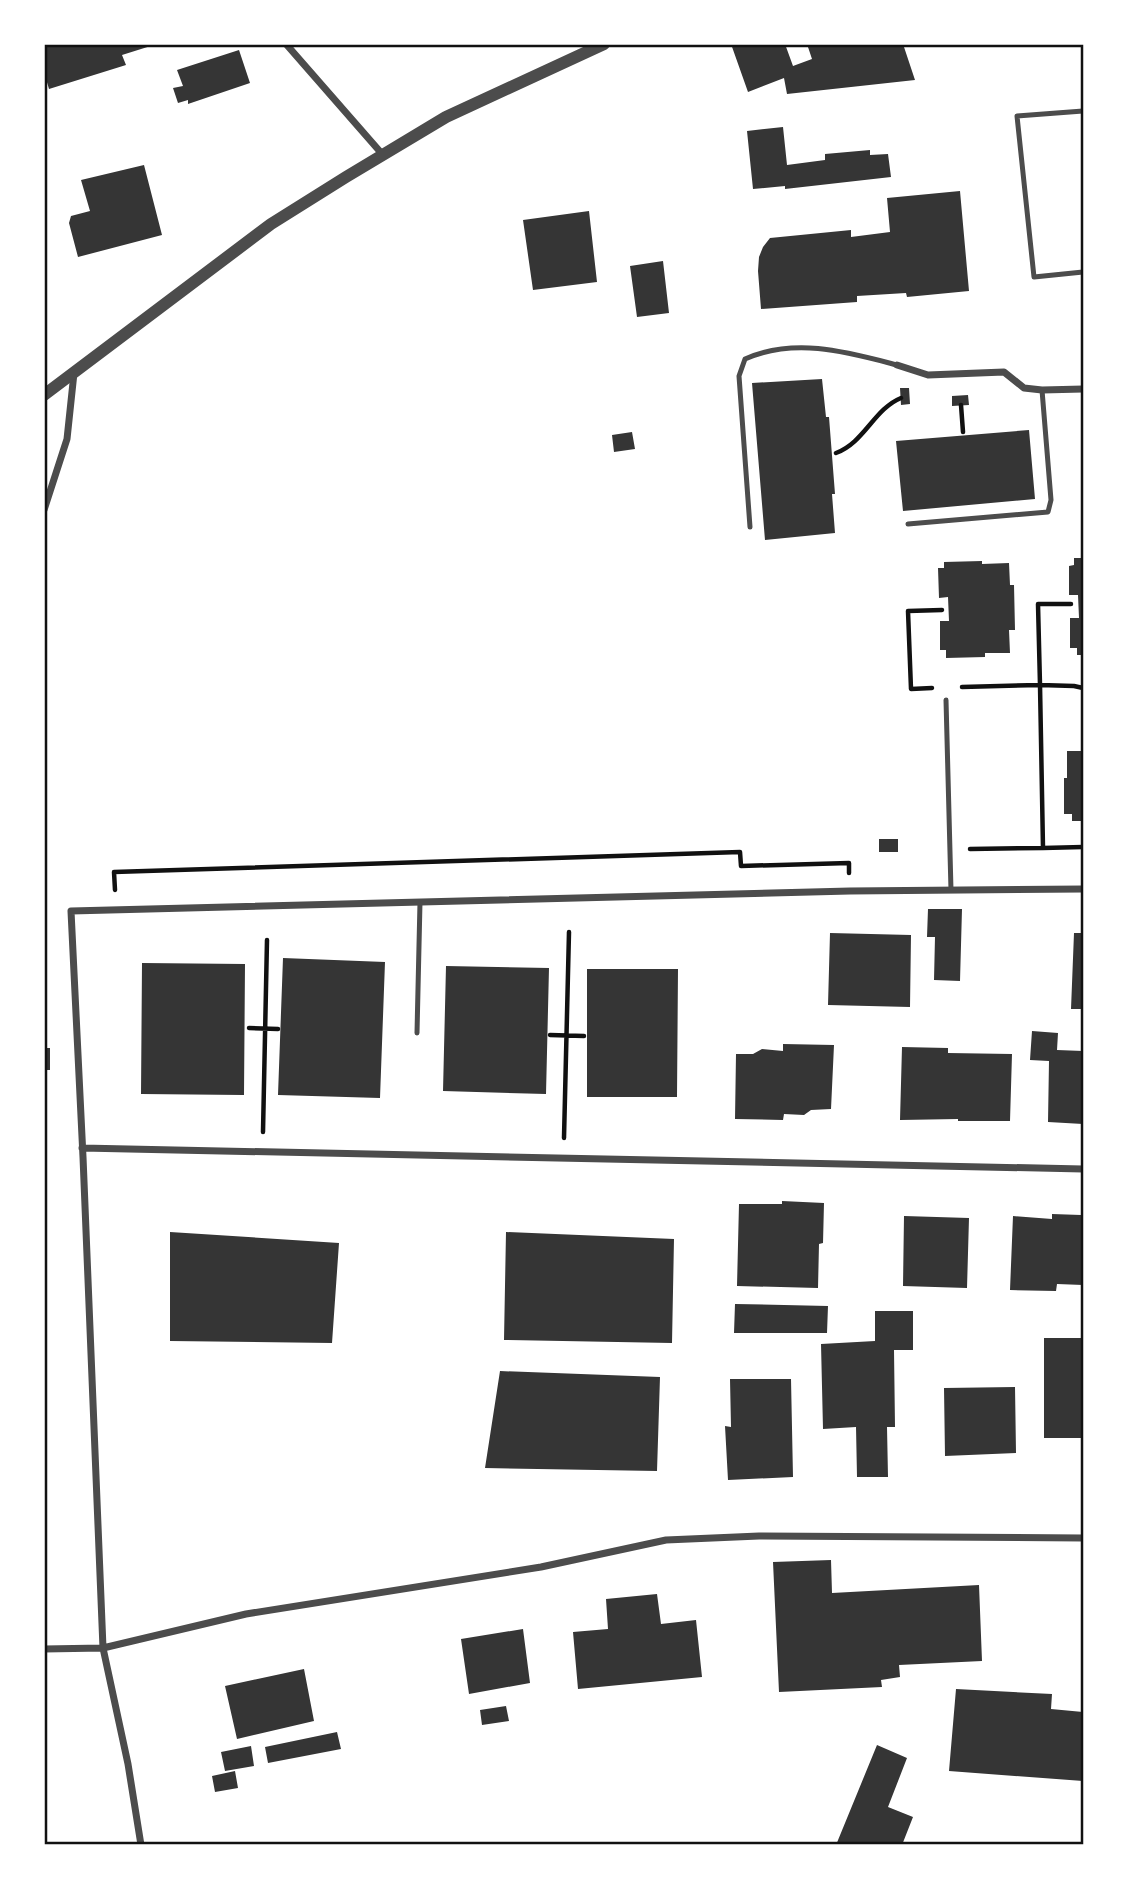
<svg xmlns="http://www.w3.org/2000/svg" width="1127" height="1889" font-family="'Archivo Narrow',sans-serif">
<rect width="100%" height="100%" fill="#fff"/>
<path fill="#353535" d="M44 44H157L122 55 126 65 49 89 44 72Z
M731 44H785L793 66 812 59 807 44H903L915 80 787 94 784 78 748 92Z
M239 50 250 83 188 104V100L178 103 173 88 183 86 177 70Z
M783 127 787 165 825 160V154L870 150V155L888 154 891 177 785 189V186L753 189 747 131Z
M144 165 162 235 78 257 69 223 71 216 90 211 81 180Z
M960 191 969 291 907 297 906 293 857 296V302L761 309 758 271 759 257 763 247 770 238 851 230V237L890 232 887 198Z
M589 211 597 282 533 290 523 220Z
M663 261 669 313 637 317 630 266Z
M822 379 826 417H829L835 494H832L835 533 765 540 752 383Z
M900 388H909L910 404 901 405Z
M968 395 969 405 952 406V396Z
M1029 430 1035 499 903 511 896 441Z
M632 432 635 449 614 452 612 435Z
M1074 558H1083V655H1077V648H1070V618H1079L1078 595H1069V566L1074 565Z
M982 561V564L1009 563 1010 585H1014L1015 630H1009L1010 653H985V657L946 658V650H940V621H949L948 597 939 598 938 568H944V562Z
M1067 751H1083V821H1072V814H1064V778H1067Z
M879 839H898V852H879Z
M928 909H962L960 981 934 980 935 937H927Z
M830 933 911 935 910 1007 828 1005Z
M1074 933H1083V1009H1071Z
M283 958 385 962 380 1098 278 1095Z
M142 963 245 964 244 1095 141 1094Z
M446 966 549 968 546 1094 443 1091Z
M587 969H678L677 1097H587Z
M1032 1031 1058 1033 1057 1050 1083 1051V1124L1048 1122 1049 1061 1030 1060Z
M783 1044 834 1045 831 1109 811 1110 804 1115 784 1114 783 1120 735 1119 736 1054H753L762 1049 783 1051Z
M902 1047 948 1048V1053L1012 1054 1010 1121H958V1119L900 1120Z
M44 1048H50V1070H44Z
M782 1201 824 1203 823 1243 819 1244 818 1288 737 1286 739 1204H782Z
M1052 1214 1081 1215 1082 1223 1083 1224V1285L1057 1284 1056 1291 1010 1290 1013 1216 1052 1219Z
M904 1216 969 1218 967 1288 903 1286Z
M170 1232 339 1243 332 1343 170 1341Z
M506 1232 674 1239 672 1343 504 1340Z
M735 1304 828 1306 827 1333H734Z
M875 1311H913V1350H894L895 1427H887L888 1477H857L856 1427 823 1429 821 1344 875 1341Z
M1044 1338H1083V1438H1044Z
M500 1371 660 1377 657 1471 485 1468Z
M730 1379H791L793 1477 728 1480 725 1426 731 1427Z
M1015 1387 1016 1453 945 1456 944 1388Z
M831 1560 832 1593 979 1585 982 1661 899 1665 900 1677 881 1680 882 1687 779 1692 773 1562Z
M657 1594 661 1624 696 1620 702 1677 578 1689 573 1632 608 1629 606 1599Z
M523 1629 530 1683 469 1694 461 1639Z
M304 1669 314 1721 237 1739 225 1686Z
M956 1689 1052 1694 1051 1709 1083 1712V1781L949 1771Z
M506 1706 509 1721 482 1725 480 1710Z
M337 1732 341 1749 268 1763 265 1747Z
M877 1745 907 1758 888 1807 913 1817 902 1845H836Z
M251 1746 254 1766 225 1771 221 1752Z
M235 1771 238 1788 215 1792 212 1776Z"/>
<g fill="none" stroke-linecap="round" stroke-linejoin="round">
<path stroke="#111" stroke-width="4.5" d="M961 405 963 432
M836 453C864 443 874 409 901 398
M1071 604H1038L1040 685 1074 686 1083 688
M962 687 1040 685 1043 848 1083 847
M932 688 911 689 908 611 942 610
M970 849 1043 848
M115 890 114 872 740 852 741 866 849 863V873
M249 1028 278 1029
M550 1035 584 1036
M263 1132 267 940
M564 1138 569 932"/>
<path stroke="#4c4c4c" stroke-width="5" d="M1083 111 1017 116 1034 277 1083 272
M908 524 1048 512 1051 500 1042 390
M750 527 739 376 745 359C795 337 847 352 897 365
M946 700 951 890
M417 1033 420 902"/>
<path stroke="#4c4c4c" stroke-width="7" d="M286 44 383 155
M897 365 928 375 1004 372 1024 388 1042 390 1083 389
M44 510 67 439 74 373
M82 1148 1083 1169
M44 1649 103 1648 246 1614 541 1567 666 1540 759 1536 1083 1538
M141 1845 128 1764 103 1648 83 1157 71 911 850 891 1083 889"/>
<path stroke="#4c4c4c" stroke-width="12" d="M44 395 271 224 346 177 446 117 604 44"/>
</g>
<rect width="1127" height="1889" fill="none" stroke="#ffffff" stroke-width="91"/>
<rect x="46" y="46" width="1036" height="1797" fill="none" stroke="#111" stroke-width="2.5"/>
</svg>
